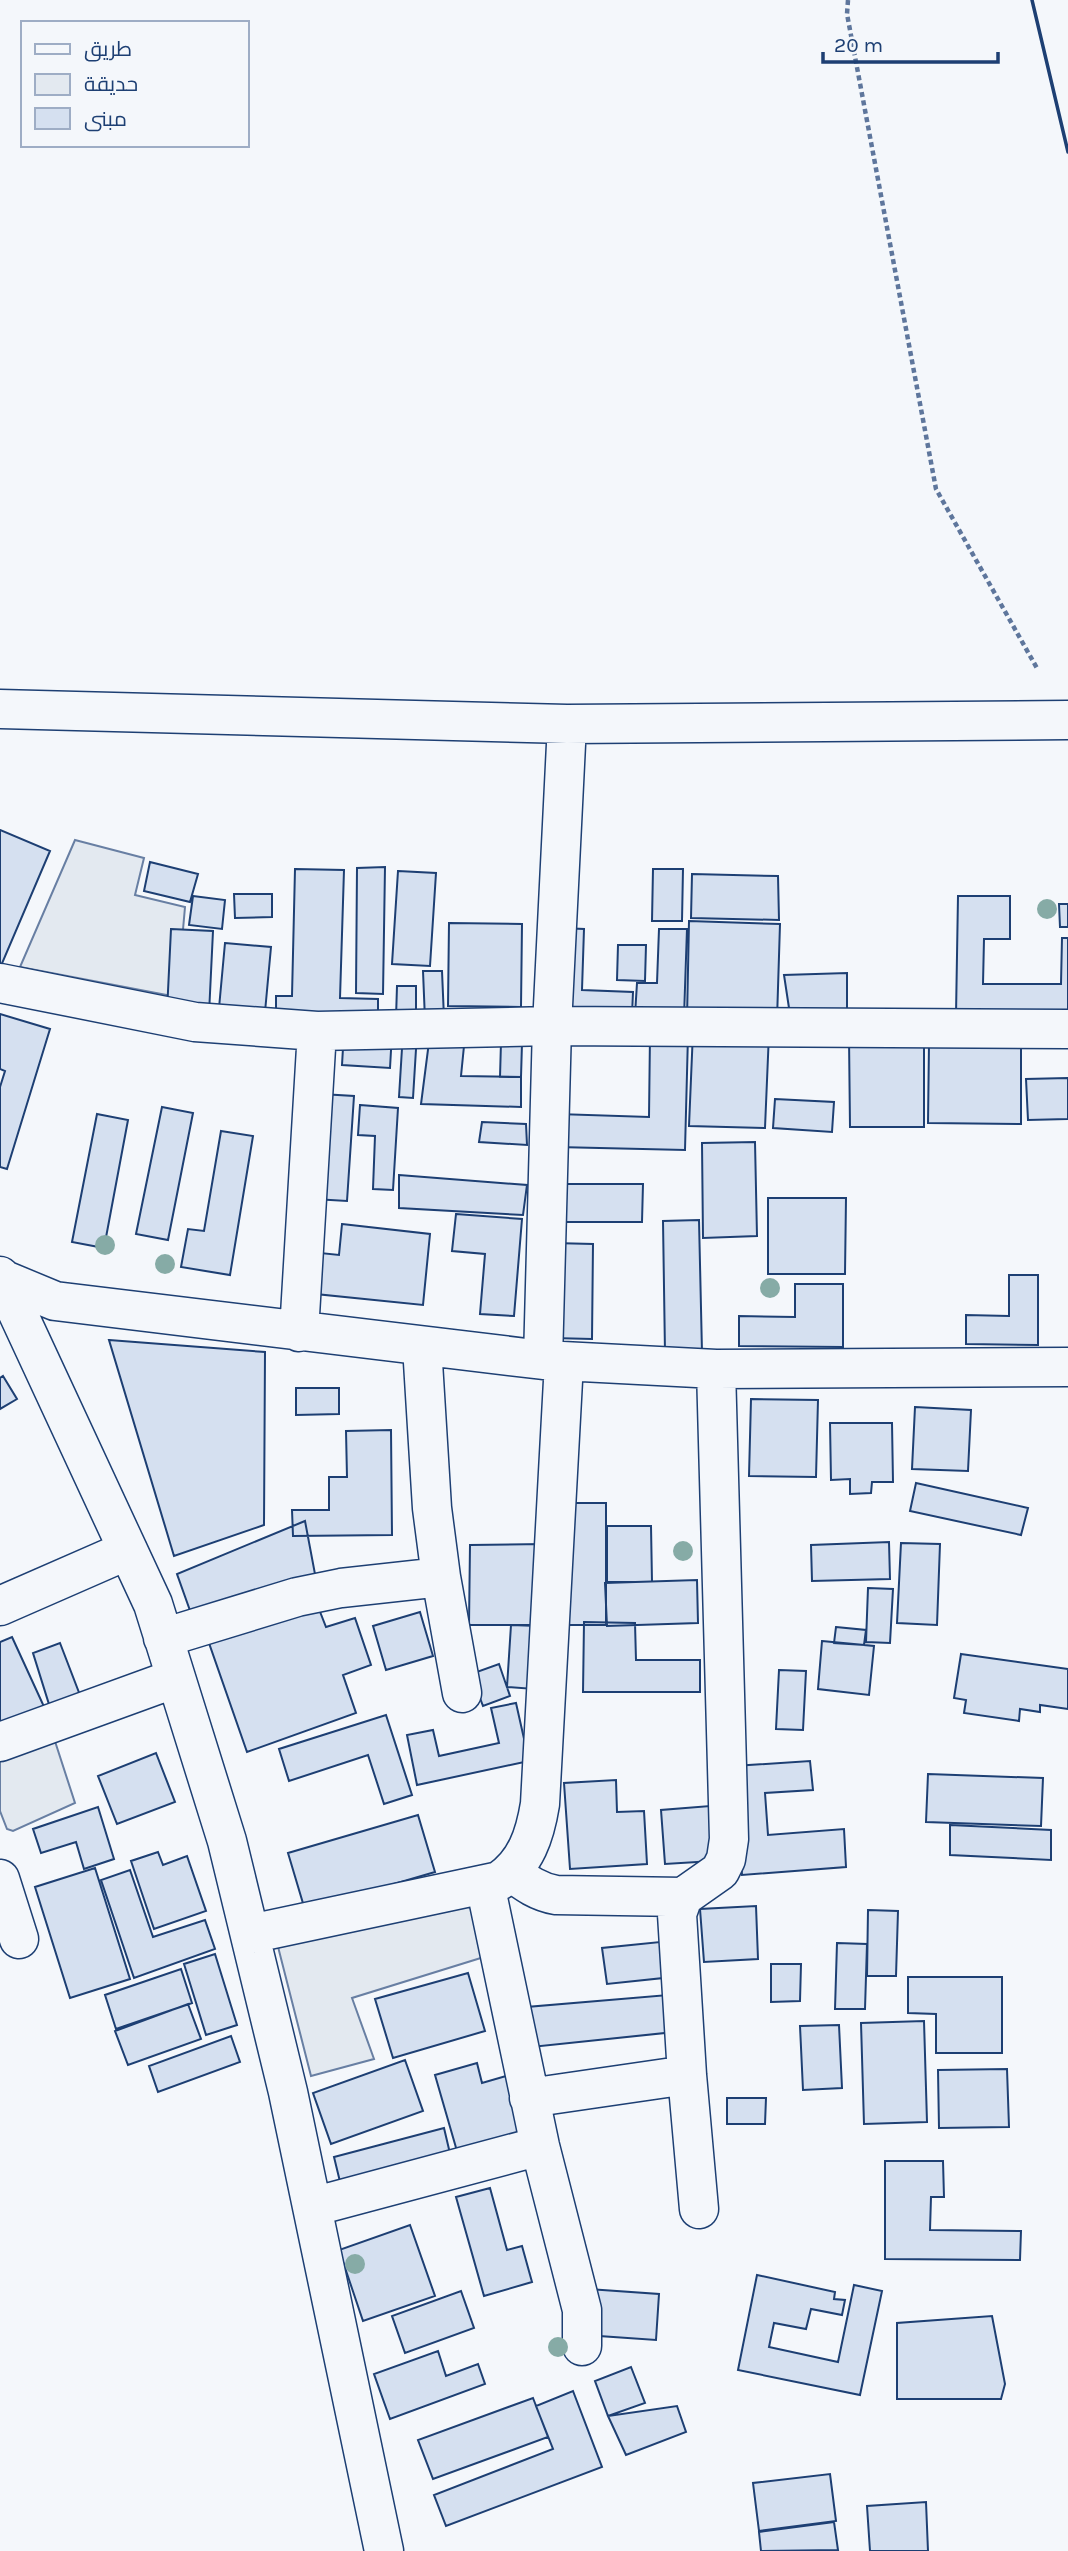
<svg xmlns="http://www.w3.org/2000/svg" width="1068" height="2551" font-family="Karla,Cairo,sans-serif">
<rect width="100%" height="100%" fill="#f4f7fb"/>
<path fill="#e3e9f0" stroke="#687fa3" stroke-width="2" d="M75 840 144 858 135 895 185 907 177 997 20 967Z
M51 1729 75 1803 13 1831 7 1829 0 1811V1747Z
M472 1883 484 1957 352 1998 374 2059 311 2076 275 1935Z"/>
<path fill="#d5e0f0" stroke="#1d3f73" stroke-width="2" d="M0 830 50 851 0 968Z
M150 862 198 874 190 902 144 891Z
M385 867 383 994 356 993 357 868Z
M295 869 344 870 340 998 378 999V1022L276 1019V996H292Z
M653 869H683L682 921H652Z
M398 871 436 873 430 966 392 964Z
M692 874 778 876 779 920 691 918Z
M234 894H272V917L235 918Z
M193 896 225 900 222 929 189 925Z
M958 896H1010V939H984L983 984H1061L1062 938H1068V1016L956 1015Z
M1059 904H1068V927H1060Z
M689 921 780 924 777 1020 687 1018Z
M449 923 522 924 521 1007 448 1006Z
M561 928 584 929 582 990 633 992 632 1015 558 1013Z
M171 929 213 931 209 1014 167 1012Z
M659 929H687L684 1017 635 1015 637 983H657Z
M225 943 271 947 265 1012 219 1008Z
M618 945H646L645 981 617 980Z
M423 971H442L444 1018 425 1020Z
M847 973V1013L789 1008 784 975Z
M397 986H416V1018H396Z
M0 1014 50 1029 7 1169 0 1167V1087L5 1071 0 1069Z
M344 1031 392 1033 390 1068 342 1065Z
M693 1031 769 1033 765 1128 689 1126Z
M403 1032 417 1033 413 1098 399 1097Z
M430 1034 465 1036 461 1076 521 1077V1107L421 1104Z
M650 1035H688L685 1150 557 1147 558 1114 649 1117Z
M849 1037H924V1127H850Z
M501 1042 522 1043 521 1077H500Z
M929 1043H1021V1124L928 1123Z
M1068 1078V1119L1028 1120 1026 1079Z
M321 1094 354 1096 347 1201 314 1199Z
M775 1099 834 1102 832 1132 773 1128Z
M360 1105 398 1108 393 1190 373 1189 375 1136 358 1135Z
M162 1107 193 1113 168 1240 136 1234Z
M97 1114 128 1120 104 1248 72 1242Z
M482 1122 526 1124 527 1145 479 1142Z
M221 1131 253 1136 230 1275 181 1267 188 1229 204 1231Z
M755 1142 757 1236 703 1238 702 1143Z
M399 1175 527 1185 523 1215 399 1208Z
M552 1184H643L642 1222H552Z
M768 1198H846L845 1274H768Z
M456 1214 522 1219 514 1316 480 1314 485 1254 452 1251Z
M699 1220 702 1352 665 1353 663 1221Z
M342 1224 430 1234 423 1305 306 1293 311 1252 339 1255Z
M553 1243 593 1244 592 1339 552 1338Z
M1009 1275H1038V1345L966 1344V1315L1009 1316Z
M795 1284H843V1347L739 1346V1316L795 1317Z
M109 1340 265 1352 264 1525 174 1556Z
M3 1376 17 1399 0 1409V1378Z
M296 1388H339V1414L296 1415Z
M751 1399 818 1400 816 1477 749 1476Z
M915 1407 971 1410 968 1471 912 1469Z
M830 1423H892L893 1482H872L871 1493 850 1494V1479L831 1480Z
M391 1430 392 1535 293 1536 292 1510H329V1477H347L346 1431Z
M916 1483 1028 1508 1021 1535 910 1511Z
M557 1503H606V1625H556Z
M305 1521 315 1574 193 1619 177 1574Z
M607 1526H651L652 1582H607Z
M889 1542 890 1579 812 1581 811 1545Z
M901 1543 940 1544 937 1625 897 1623Z
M544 1544V1625H469L470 1545Z
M697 1580 698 1623 607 1626 605 1583Z
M868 1588 893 1589 890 1643 866 1642Z
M317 1604 326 1627 355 1618 371 1665 343 1675 356 1713 247 1752 209 1643Z
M420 1612 433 1656 386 1670 373 1626Z
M584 1622 635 1623 636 1660H700V1692H583Z
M511 1625 538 1626 534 1689 507 1687Z
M836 1627 866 1630 864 1645 834 1643Z
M12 1637 46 1711 0 1733V1642Z
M822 1641 874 1646 869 1695 818 1689Z
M60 1643 83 1703 53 1717 33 1653Z
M961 1654 1068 1669V1709L1040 1705V1712L1020 1709 1019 1721 964 1713 966 1700 954 1698Z
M499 1664 510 1696 483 1706 471 1674Z
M779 1670 806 1671 803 1730 776 1729Z
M516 1703 529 1761 417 1785 407 1735 433 1730 439 1756 499 1743 491 1708Z
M386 1715 412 1795 384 1804 368 1755 289 1781 279 1749Z
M156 1753 175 1802 117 1824 98 1776Z
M810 1761 813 1790 765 1793 768 1835 844 1829 846 1867 742 1875 734 1766Z
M928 1774 1043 1778 1041 1826 926 1822Z
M616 1780 617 1812 644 1811 647 1864 570 1869 564 1783Z
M710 1806 713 1861 665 1864 661 1810Z
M98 1807 114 1859 84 1869 76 1842 41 1853 33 1829Z
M418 1815 435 1872 305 1910 288 1853Z
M950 1825 1051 1830V1860L950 1855Z
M158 1852 163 1865 187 1856 206 1911 154 1929 131 1861Z
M95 1868 130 1979 70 1998 35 1887Z
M130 1870 153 1937 205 1920 215 1949 134 1978 101 1880Z
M756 1906 758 1959 704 1962 700 1909Z
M868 1910 898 1911 896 1976H867Z
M660 1942 663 1978 607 1984 602 1948Z
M837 1943 867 1944 865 2009H835Z
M215 1954 237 2025 206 2035 184 1964Z
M771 1964H801L800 2001 771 2002Z
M181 1969 192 2003 116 2029 105 1995Z
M468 1973 485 2031 393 2058 375 1999Z
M908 1977H1002V2053H936V2014L908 2013Z
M668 1995 674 2032 522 2048 515 2008Z
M188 2004 201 2039 128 2065 115 2031Z
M924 2021 927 2122 864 2124 861 2023Z
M839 2025 842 2088 803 2090 800 2026Z
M231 2036 240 2062 158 2092 149 2066Z
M405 2060 423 2111 331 2144 313 2093Z
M477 2063 482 2083 506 2076 524 2139 459 2158 435 2075Z
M1007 2069 1009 2127 939 2128 938 2070Z
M727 2098H766L765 2124H727Z
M444 2128 452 2162 342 2190 334 2157Z
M885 2161H943L944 2197H931L930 2230 1021 2231 1020 2260 885 2259Z
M490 2188 507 2250 522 2246 532 2282 484 2296 456 2197Z
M410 2225 435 2296 363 2321 339 2250Z
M757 2275 835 2292 834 2299 845 2300 842 2315 811 2309 806 2329 774 2323 769 2347 838 2362 854 2285 882 2291 860 2395 738 2370Z
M588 2289 659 2294 656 2340 585 2335Z
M461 2291 474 2328 405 2353 392 2316Z
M992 2316 1005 2384 1001 2399H897V2323Z
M438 2351 446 2376 478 2364 485 2384 390 2419 374 2374Z
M631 2367 645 2403 608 2416 595 2381Z
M573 2391 602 2467 446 2526 434 2495 553 2449 536 2406Z
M533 2398 548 2437 433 2479 418 2440Z
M677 2406 686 2432 626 2455 608 2416Z
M830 2474 836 2521 759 2531 753 2483Z
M926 2502 928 2551H870L867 2506Z
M834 2522 838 2550 761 2551 759 2532Z"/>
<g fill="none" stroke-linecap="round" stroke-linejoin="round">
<defs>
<path id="minor" d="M0 709 567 724 1068 720
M0 983 195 1022 317 1031 552 1026 1068 1029
M0 1276 2 1279 55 1301 543 1360 716 1369 1068 1367
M2 1279 153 1604 227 1841 288 2092 384 2551
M299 1332 317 1031
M422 1346 432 1508 441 1577 462 1693
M543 1360 552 1026 567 724
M0 1606 128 1550
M163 1638 297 1597 341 1588 441 1577
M0 1742 176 1678
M511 1872C526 1883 538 1892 556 1895L683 1897
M0 1879 19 1939
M485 1884 540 2146 582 2310V2346
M250 1934 499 1881C526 1863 535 1835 540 1804L564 1362
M529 2098 687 2075
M312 2207 540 2146
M699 2209 687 2075 677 1914 683 1897 720 1871 726 1859 729 1839 716 1369"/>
</defs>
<use href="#minor" stroke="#1d3f73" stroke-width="41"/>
<path stroke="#5e769c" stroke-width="4.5" stroke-dasharray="5 3.5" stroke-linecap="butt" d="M848 0 847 14 936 489 1038 670"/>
<use href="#minor" stroke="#f4f7fb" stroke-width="38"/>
<path stroke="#1d3f73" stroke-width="3.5" d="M1032 0 1068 152"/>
</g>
<g fill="#86aba6">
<circle cx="1047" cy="909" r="10"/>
<circle cx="105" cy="1245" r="10"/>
<circle cx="165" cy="1264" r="10"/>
<circle cx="770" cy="1288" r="10"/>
<circle cx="683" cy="1551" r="10"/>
<circle cx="355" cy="2264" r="10"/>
<circle cx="558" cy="2347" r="10"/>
</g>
<rect x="21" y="21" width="228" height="126" fill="#f4f7fb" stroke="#9eadc5" stroke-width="2"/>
<rect x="35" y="44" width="35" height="10" fill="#f4f7fb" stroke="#9eadc5" stroke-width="2"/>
<text x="84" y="56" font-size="21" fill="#1d3f73">طريق</text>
<rect x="35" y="74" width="35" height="21" fill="#e3e9f0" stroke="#9eadc5" stroke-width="2"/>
<text x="84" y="91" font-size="21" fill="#1d3f73">حديقة</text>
<rect x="35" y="108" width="35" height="21" fill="#d5e0f0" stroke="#9eadc5" stroke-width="2"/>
<text x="84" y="126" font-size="21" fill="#1d3f73">مبنى</text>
<path d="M823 52v10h175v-10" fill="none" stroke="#1d3f73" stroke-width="3.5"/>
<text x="834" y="52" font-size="21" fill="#1d3f73" stroke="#f4f7fb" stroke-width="5" paint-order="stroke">20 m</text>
</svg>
